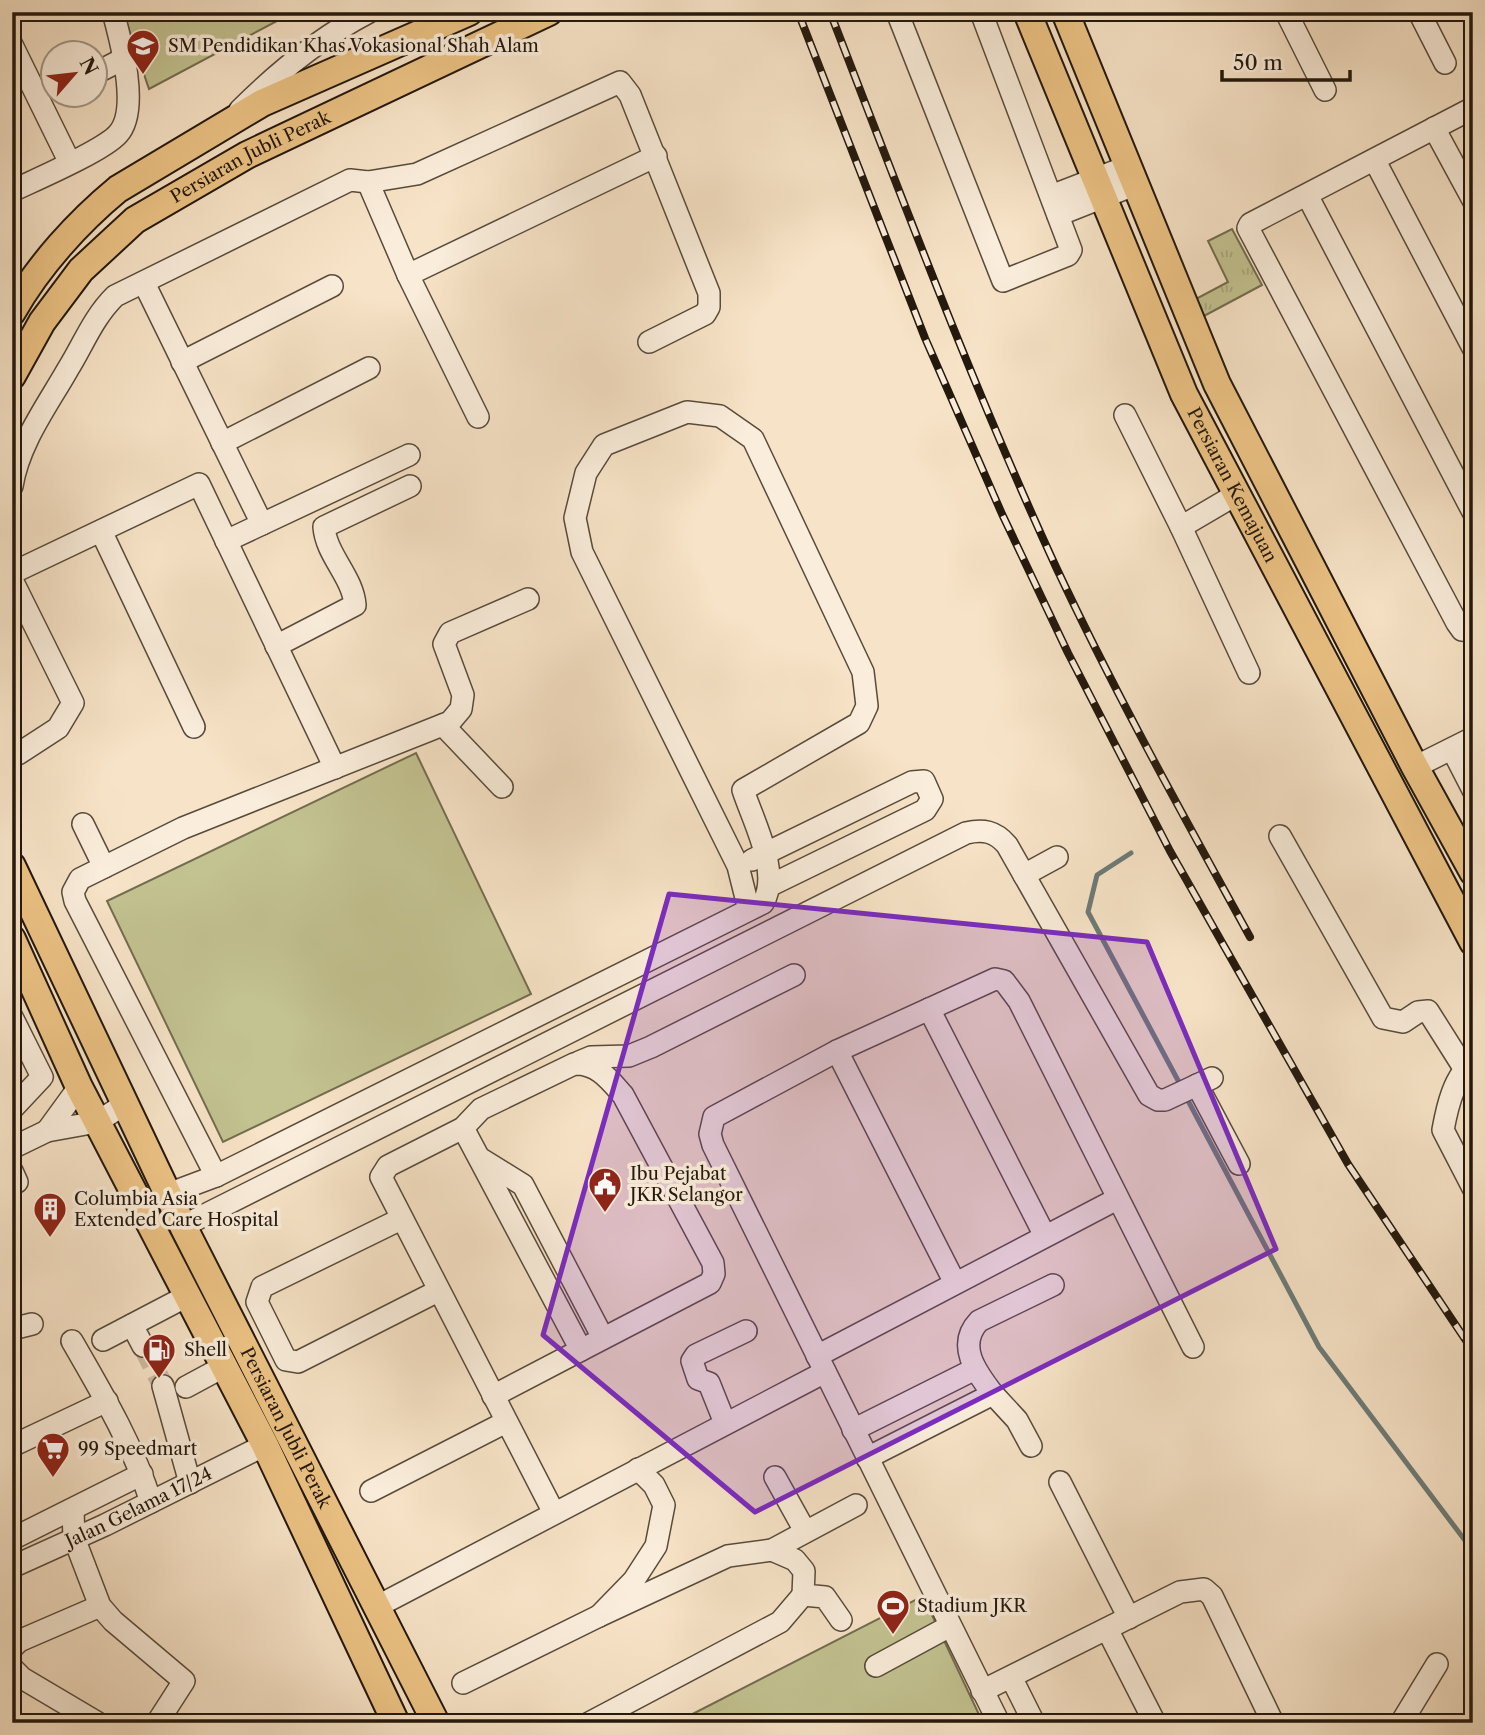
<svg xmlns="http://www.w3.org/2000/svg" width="1485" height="1735" font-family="'Libre Caslon Text',serif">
<defs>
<pattern id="grass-tufts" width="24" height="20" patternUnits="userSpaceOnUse" patternTransform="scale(1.75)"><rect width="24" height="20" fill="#c3c291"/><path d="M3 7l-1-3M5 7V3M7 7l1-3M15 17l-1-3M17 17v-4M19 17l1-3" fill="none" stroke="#a7a67c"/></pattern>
</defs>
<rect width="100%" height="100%" fill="#f7e3c7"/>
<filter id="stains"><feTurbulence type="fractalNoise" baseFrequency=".00286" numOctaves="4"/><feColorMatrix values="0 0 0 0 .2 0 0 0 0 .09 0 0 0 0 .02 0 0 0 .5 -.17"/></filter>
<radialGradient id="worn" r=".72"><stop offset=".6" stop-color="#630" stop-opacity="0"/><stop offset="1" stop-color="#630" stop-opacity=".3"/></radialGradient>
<path fill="url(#grass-tufts)" stroke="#736d4f" stroke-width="2" d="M1232 229 1262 285 1202 317 1194 300 1228 282 1208 241Z"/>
<path fill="#c3c291" stroke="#736d4f" stroke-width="2" d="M123 12H294L149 89Z
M416 753 531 994 223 1142 107 901Z
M923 1596 983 1723H675Z"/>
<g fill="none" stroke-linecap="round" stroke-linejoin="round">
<path stroke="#6d7b77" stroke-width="5" d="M1131 853 1097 875 1088 912 1181 1086
M1185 1095 1319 1347 1473 1551"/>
<path stroke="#cdbaa2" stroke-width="21" stroke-dasharray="21 10" stroke-linecap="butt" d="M143 1346 163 1386 186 1387"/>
<defs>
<g id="minor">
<path d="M897 12 1003 281 1068 255 1071 250 981 12"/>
<path d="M1286 12 1325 90"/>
<path d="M1419 12 1445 63"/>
<path d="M12 45 70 163"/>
<path d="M94 74 123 59"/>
<path d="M1473 108 1250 224 1248 228 1457 623 1462 630 1473 631"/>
<path d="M240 110C278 72 321 37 369 12"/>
<path d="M1434 128 1473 200"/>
<path d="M1375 161 1473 348"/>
<path d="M368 182 408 275 478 417"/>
<path d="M12 191C35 180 103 151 118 134 140 110 121 41 113 12"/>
<path d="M1307 195 1473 512"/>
<path d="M1051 196 1126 167"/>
<path d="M1058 215 1134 185"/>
<path d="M408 275 656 156"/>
<path d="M144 283 262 524"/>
<path d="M182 362 332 286"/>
<path d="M1125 415 1181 527 1237 494"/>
<path d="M222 443 369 368"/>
<path d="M12 486C19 443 47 406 68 369 84 343 93 318 115 296L350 180 368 182 417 174 620 82 630 95 709 293V307L705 314 649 342"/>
<path d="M1181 527 1249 673"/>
<path d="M101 531 194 727"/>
<path d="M226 541 409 455"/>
<path d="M12 573 199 484 335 768"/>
<path d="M12 580 73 703 58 728 18 754"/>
<path d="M276 646 355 605C353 577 326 555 324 527L410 486"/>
<path d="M443 725 502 787"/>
<path d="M1452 749 1473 790"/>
<path d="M1415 767 1473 738"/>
<path d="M83 824 104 867"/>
<path d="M1280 836 1383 1018 1403 1022 1418 1012 1428 1011 1464 1068"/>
<path d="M752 860 912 782 924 781 932 799 925 810 769 886"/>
<path d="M1024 875 1057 857"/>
<path d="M929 1009 1045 1236"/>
<path d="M12 1017 42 1077 12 1109"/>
<path d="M837 1051 954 1281"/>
<path d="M579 1062 591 1057 629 1056 651 1047 794 975"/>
<path d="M1473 1063C1454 1075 1447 1108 1443 1130L1473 1188"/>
<path d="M1197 1085 1239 1164"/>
<path d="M463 1128 581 1350 493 1396"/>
<path d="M47 1131 79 1087"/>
<path d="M12 1148 47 1131 97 1122 125 1104"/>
<path d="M481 1159 523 1185 603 1338"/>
<path d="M12 1171 17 1182 12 1184"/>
<path d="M216 1176 75 901 73 892 80 879 183 828 450 722 461 709 463 695 444 644 450 633 528 599"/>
<path d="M168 1194 216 1176 749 910 738 866 582 552 575 518 586 473 604 445 687 412 720 416 753 439 863 672 867 706 859 723 743 790C753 821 781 872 763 903L749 910"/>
<path d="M401 1219 262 1287 257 1302 286 1360 298 1362 438 1291"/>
<path d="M183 1226 966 833C983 829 995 831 1007 845L1149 1095 1158 1100H1165L1212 1078"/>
<path d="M132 1325 143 1346"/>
<path d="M12 1329 32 1324"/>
<path d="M103 1340 187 1296"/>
<path d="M72 1341C102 1393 133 1445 151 1502"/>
<path d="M817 1356 1117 1199"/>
<path d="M163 1386 190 1483"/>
<path d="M186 1387 225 1366"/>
<path d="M993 1394 1017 1420 1031 1446"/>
<path d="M725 1423 709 1383 698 1379 692 1361 696 1355 746 1331"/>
<path d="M853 1430 975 1369"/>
<path d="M12 1446 107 1401"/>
<path d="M867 1458 993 1394C976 1372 956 1345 979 1321L1053 1285"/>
<path d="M638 1469 654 1485 664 1505 656 1546 634 1580 599 1616 728 1556 772 1550 856 1505"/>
<path d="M775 1477 805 1531"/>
<path d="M1060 1482 1129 1618"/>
<path d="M371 1491 506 1422"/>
<path d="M73 1511 74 1538 100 1606 113 1621 184 1681 157 1723"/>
<path d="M554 1513 381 1177 388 1166 463 1128 481 1109 574 1064C597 1063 609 1079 623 1095L713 1263 714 1274 710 1283 581 1350"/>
<path d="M12 1539 142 1474"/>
<path d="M772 1550 795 1560 804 1571 803 1595 825 1597 841 1620"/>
<path id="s1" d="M12 1567 105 1525 265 1445"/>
<path d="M376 1607 825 1372"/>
<path d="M1107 1629 1155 1723"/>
<path d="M12 1648 19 1641 100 1606"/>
<path d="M876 1666 950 1626"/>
<path d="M12 1668 22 1678 98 1723"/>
<path d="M1011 1677 1034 1723"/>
<path d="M463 1683 599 1616"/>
<path d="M982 1691 1180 1592 1204 1589 1212 1596 1273 1723"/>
<path d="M589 1723 780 1622 803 1595"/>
<path d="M999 1723 713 1145 710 1134 714 1117 837 1051 995 979 1004 981 1019 1001 1193 1347"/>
<path d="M1401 1723 1437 1664"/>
</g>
<g id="major">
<path id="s2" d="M1027 12 1184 394 1473 942"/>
<path d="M1065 12 1217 384 1415 767 1473 872"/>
<path d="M12 312C38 266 78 222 118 189L262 103 469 12"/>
<path id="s3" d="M12 376 42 322 81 270 135 220 247 155 549 12"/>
<path id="s4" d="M12 866 183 1226 436 1723"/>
<path d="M12 939 79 1087 265 1445 396 1723"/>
</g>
</defs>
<use href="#minor" stroke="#584b3c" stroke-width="24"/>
<use href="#major" stroke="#23180d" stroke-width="30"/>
<use href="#minor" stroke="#faeddb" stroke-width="21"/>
<use href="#major" stroke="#ecc284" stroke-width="26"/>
<defs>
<path id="rail" d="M798 12 925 338 1002 514 1068 653 1170 851 1348 1164 1473 1351
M830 12C902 198 972 385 1056 567 1115 693 1183 815 1250 937"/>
</defs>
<use href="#rail" stroke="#23180d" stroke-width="8"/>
<use href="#rail" stroke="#faeddb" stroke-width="5" stroke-dasharray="16" stroke-linecap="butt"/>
</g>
<path fill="#7b2cbf" fill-opacity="0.2" stroke="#7b2cbf" stroke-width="5" stroke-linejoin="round" d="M669 894 1147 942 1276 1249 755 1512 543 1335Z"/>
<defs>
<symbol id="school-pin" viewBox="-11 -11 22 30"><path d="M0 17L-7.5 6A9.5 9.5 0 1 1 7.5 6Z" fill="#8f2418" stroke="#faeddb"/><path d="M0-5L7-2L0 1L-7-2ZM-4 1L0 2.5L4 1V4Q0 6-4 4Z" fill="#fff"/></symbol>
<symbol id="civic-pin" viewBox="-11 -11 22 30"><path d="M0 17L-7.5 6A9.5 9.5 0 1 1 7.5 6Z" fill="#8f2418" stroke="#faeddb"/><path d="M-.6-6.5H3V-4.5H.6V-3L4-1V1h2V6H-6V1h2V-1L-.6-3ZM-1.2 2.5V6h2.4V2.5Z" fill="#fff"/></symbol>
<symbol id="building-pin" viewBox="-11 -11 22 30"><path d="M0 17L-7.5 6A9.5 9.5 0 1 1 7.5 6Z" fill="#8f2418" stroke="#faeddb"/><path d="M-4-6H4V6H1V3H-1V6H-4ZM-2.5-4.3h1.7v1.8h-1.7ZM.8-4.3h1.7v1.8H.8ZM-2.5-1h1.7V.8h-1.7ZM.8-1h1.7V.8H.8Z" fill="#fff"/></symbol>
<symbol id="fuel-pin" viewBox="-11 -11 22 30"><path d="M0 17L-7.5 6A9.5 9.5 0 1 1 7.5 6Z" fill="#8f2418" stroke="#faeddb"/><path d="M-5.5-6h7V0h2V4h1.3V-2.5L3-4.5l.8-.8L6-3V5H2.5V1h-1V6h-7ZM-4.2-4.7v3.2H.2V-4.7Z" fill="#fff"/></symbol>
<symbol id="supermarket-pin" viewBox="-11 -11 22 30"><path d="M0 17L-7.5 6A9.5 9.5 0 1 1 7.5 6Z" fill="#8f2418" stroke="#faeddb"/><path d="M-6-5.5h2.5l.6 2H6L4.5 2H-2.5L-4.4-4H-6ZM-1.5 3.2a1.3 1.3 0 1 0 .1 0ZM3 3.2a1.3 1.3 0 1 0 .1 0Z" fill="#fff"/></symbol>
<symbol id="stadium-pin" viewBox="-11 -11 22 30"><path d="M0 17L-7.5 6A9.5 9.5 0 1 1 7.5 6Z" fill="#8f2418" stroke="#faeddb"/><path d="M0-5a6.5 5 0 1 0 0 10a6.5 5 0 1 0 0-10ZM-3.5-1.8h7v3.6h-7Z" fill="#fff"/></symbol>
</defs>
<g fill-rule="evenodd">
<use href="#school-pin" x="124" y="27" width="38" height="52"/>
<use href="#civic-pin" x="586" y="1165" width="38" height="52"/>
<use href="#building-pin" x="31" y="1190" width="38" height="52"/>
<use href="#fuel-pin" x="140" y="1331" width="38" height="52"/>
<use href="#supermarket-pin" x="34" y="1430" width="38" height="52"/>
<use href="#stadium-pin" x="874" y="1587" width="38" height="52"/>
</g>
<g text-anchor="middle" stroke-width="7" stroke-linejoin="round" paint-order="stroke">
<g font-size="18" fill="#23180d" stroke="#faeddb" text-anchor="start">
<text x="168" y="52">SM Pendidikan Khas Vokasional Shah Alam</text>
<text x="630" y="1180">Ibu Pejabat<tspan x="630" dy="21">JKR Selangor</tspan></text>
<text x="74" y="1205">Columbia Asia<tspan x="74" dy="21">Extended Care Hospital</tspan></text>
<text x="184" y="1356">Shell</text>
<text x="78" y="1455">99 Speedmart</text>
<text x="917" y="1612">Stadium JKR</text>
</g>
<g font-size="18" fill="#23180d" stroke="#faeddb">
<text dy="6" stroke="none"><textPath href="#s3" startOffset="332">Persiaran Jubli Perak</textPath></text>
<text dy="6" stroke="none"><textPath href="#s2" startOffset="516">Persiaran Kemajuan</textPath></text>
<text dy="6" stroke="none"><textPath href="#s4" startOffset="625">Persiaran Jubli Perak</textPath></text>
<text dy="6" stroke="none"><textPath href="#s1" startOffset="140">Jalan Gelama 17/24</textPath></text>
</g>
</g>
<rect width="1485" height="1735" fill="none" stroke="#f7e3c7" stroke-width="42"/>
<rect x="14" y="14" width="1457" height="1707" fill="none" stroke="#23180d" stroke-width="3.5"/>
<rect x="21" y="21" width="1443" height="1693" fill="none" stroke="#23180d" stroke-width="2"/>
<g transform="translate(74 74) rotate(62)"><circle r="33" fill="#faeddb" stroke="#a49889" stroke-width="2"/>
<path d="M0-5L12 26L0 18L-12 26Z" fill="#8f2418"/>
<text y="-10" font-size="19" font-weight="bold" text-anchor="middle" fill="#23180d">N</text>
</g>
<path d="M1222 70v10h128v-10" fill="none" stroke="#23180d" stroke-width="3.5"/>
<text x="1233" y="70" font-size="21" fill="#23180d" stroke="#faeddb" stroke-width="5" paint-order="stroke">50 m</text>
<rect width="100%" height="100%" filter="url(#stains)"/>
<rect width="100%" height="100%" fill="url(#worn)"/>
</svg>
